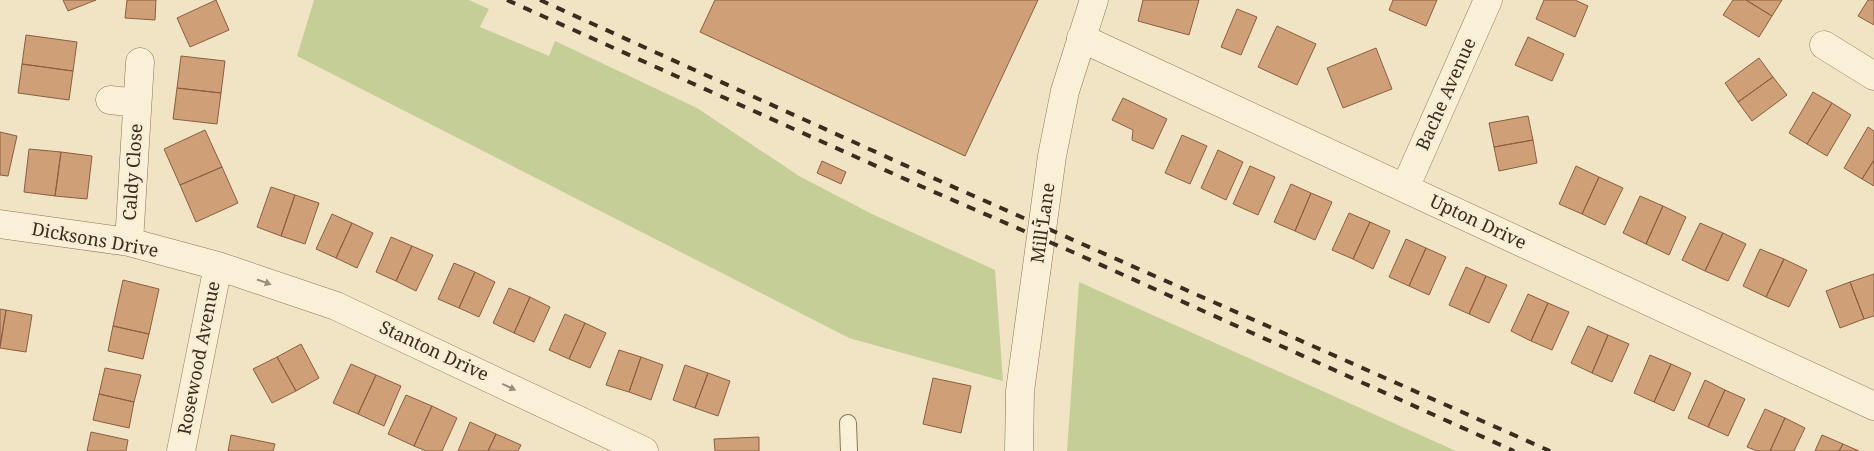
<svg xmlns="http://www.w3.org/2000/svg" width="1874" height="451" font-family="'Noto Serif',serif">
<rect width="100%" height="100%" fill="#f0e4c4"/>
<path fill="#c6ce97" d="M314 0H469L489 9 480 27 549 56 555 41 697 108 799 176 872 214 995 270 1003 381 849 338 297 56Z
M1079 282 1456 451H1067Z"/>
<path fill="#cf9f78" stroke="#8b5f3e" d="M63 0H96L68 11Z
M127 0H156L155 20 125 18Z
M216 0 229 30 190 47 177 18Z
M715 0H1038L965 156 700 32Z
M1143 0H1199L1189 35 1138 21Z
M1393 0H1437L1426 26 1389 10Z
M1544 0H1575L1588 6 1575 37 1536 19Z
M1733 0H1746L1772 16 1759 37 1723 15Z
M1746 0H1782L1772 16Z
M1868 0H1874V25L1858 16Z
M1237 9 1257 17 1241 55 1221 47Z
M1277 26 1316 44 1297 85 1258 67Z
M26 35 77 42 73 71 22 64Z
M1528 37 1564 54 1552 81 1515 65Z
M1376 48 1392 89 1343 108 1327 68Z
M181 56 225 61 221 93 177 88Z
M1759 58 1773 77 1738 102 1725 83Z
M22 64 73 71 69 100 18 93Z
M1773 77 1787 95 1752 121 1738 102Z
M177 88 221 93 217 124 173 119Z
M1813 92 1832 103 1807 144 1789 133Z
M1123 98 1167 119 1153 149 1132 140 1133 130 1112 120Z
M1832 103 1851 115 1827 156 1807 144Z
M1528 116 1533 140 1494 147 1489 123Z
M1868 127 1874 131V160L1862 179 1844 168Z
M205 130 222 167 180 185 164 149Z
M0 132 17 136 8 176 0 175Z
M1182 135 1207 146 1190 184 1165 173Z
M1533 140 1537 163 1499 171 1494 147Z
M29 149 61 152 55 196 24 192Z
M1218 150 1243 162 1226 200 1201 188Z
M61 152 92 156 87 199 55 196Z
M1874 160V186L1862 179Z
M822 161 846 172 841 184 817 173Z
M1250 166 1275 177 1258 215 1233 204Z
M1576 166 1599 177 1582 214 1559 204Z
M222 167 238 203 196 222 180 185Z
M1599 177 1623 188 1605 225 1582 214Z
M1291 184 1311 193 1295 231 1274 222Z
M271 187 295 195 281 236 257 227Z
M1311 193 1332 202 1315 240 1295 231Z
M295 195 319 203 305 244 281 236Z
M1640 196 1663 206 1646 244 1623 233Z
M1663 206 1686 217 1669 255 1646 244Z
M1349 213 1370 222 1353 259 1332 250Z
M332 214 352 223 336 258 316 249Z
M1370 222 1390 231 1373 269 1353 259Z
M352 223 373 233 357 268 336 258Z
M1700 223 1723 233 1705 271 1682 260Z
M1723 233 1746 244 1728 281 1705 271Z
M391 237 412 246 396 281 376 272Z
M1406 239 1426 248 1409 286 1389 277Z
M412 246 433 255 416 291 396 281Z
M1426 248 1446 257 1429 295 1409 286Z
M1760 249 1784 259 1766 297 1743 286Z
M1784 259 1807 270 1789 307 1766 297Z
M454 263 475 272 459 308 438 299Z
M1466 267 1486 276 1469 314 1449 305Z
M475 272 495 282 479 317 459 308Z
M1874 274V316L1864 319 1850 282Z
M1486 276 1507 285 1489 323 1469 314Z
M123 280 159 289 149 334 113 326Z
M1850 282 1864 319 1840 328 1826 291Z
M509 288 530 297 514 333 493 323Z
M1528 294 1548 303 1531 341 1511 331Z
M530 297 550 307 534 342 514 333Z
M1548 303 1569 312 1552 350 1531 341Z
M0 309 6 310 0 346Z
M6 310 32 315 26 352 0 348Z
M565 314 585 323 569 359 549 350Z
M585 323 606 333 590 368 569 359Z
M113 326 149 334 143 359 108 351Z
M1588 326 1608 335 1592 373 1571 363Z
M1608 335 1629 344 1612 382 1592 373Z
M301 344 319 378 296 391 277 357Z
M619 350 641 357 629 392 606 385Z
M1650 355 1671 364 1654 402 1634 393Z
M277 357 296 391 272 403 253 369Z
M641 357 663 365 651 400 629 392Z
M351 364 376 375 358 414 333 403Z
M1671 364 1691 373 1674 411 1654 402Z
M685 365 708 373 695 408 673 400Z
M105 368 141 375 134 402 99 394Z
M708 373 730 381 718 416 695 408Z
M376 375 401 386 384 426 358 414Z
M933 378 971 386 961 433 923 424Z
M1705 380 1725 390 1708 427 1688 418Z
M1725 390 1745 399 1728 436 1708 427Z
M99 394 134 402 129 428 93 420Z
M406 395 432 406 414 446 388 434Z
M432 406 457 418 442 451H426L414 446Z
M1765 409 1785 418 1770 451H1757L1747 447Z
M1785 418 1805 428 1794 451H1770Z
M470 422 496 434 488 451H458Z
M91 432 128 440 126 451H87Z
M496 434 521 445 518 451H488Z
M231 435 275 444 273 451H228Z
M1822 435 1843 444 1839 451H1815Z
M759 437V451H715L714 439Z
M1843 444 1859 451H1839Z"/>
<g fill="none" stroke-linecap="round" stroke-linejoin="round">
<defs>
<path id="service" d="M848 423 849 451"/>
<path id="minor" d="M1081 38 1874 406
M1824 45 1874 76
M110 100 137 103
M1405 188 1488 0
M0 224 129 242 218 266 336 306 644 451
M129 242 140 62
M181 451 218 266"/>
<path id="tertiary" d="M1019 451 1020 391 1052 156 1065 91 1094 0"/>
</defs>
<use href="#service" stroke="#8b7559" stroke-width="18"/>
<use href="#minor" stroke="#8b7559" stroke-width="29"/>
<use href="#tertiary" stroke="#8b7559" stroke-width="29"/>
<use href="#service" stroke="#faf0d7" stroke-width="16"/>
<use href="#minor" stroke="#faf0d7" stroke-width="28"/>
<use href="#tertiary" stroke="#faf0d7" stroke-width="28"/>
<path stroke="#3a2c1e" stroke-width="4" stroke-dasharray="9 9" stroke-linecap="butt" d="M507 0 925 188 1068 250 1514 451
M540 0 931 177 1550 451"/>
</g>
<defs><path id="oneway-solid" d="M-6-.8H1V-3.2L6.5 0L1 3.2V.8H-6Z" transform="scale(1.25)"/></defs>
<g fill="#9a8e7a">
<use href="#oneway-solid" transform="translate(264 282) rotate(19)"/>
<use href="#oneway-solid" transform="translate(509 387) rotate(25)"/>
</g>
<g text-anchor="middle" stroke-width="4.5" stroke-linejoin="round" paint-order="stroke">
<g font-size="18" fill="#3a2c1e" stroke="#f7edd3">
<text transform="translate(1446 94) rotate(-66)" y="6">Bache Avenue</text>
<text transform="translate(133 172) rotate(-86)" y="6">Caldy Close</text>
<text transform="translate(1478 222) rotate(25)" y="6">Upton Drive</text>
<text transform="translate(1043 223) rotate(-82)" y="6">Mill Lane</text>
<text transform="translate(95 240) rotate(10)" y="6">Dicksons Drive</text>
<text transform="translate(434 351) rotate(25)" y="6">Stanton Drive</text>
<text transform="translate(199 358) rotate(-79)" y="6">Rosewood Avenue</text>
</g>
</g>
</svg>
